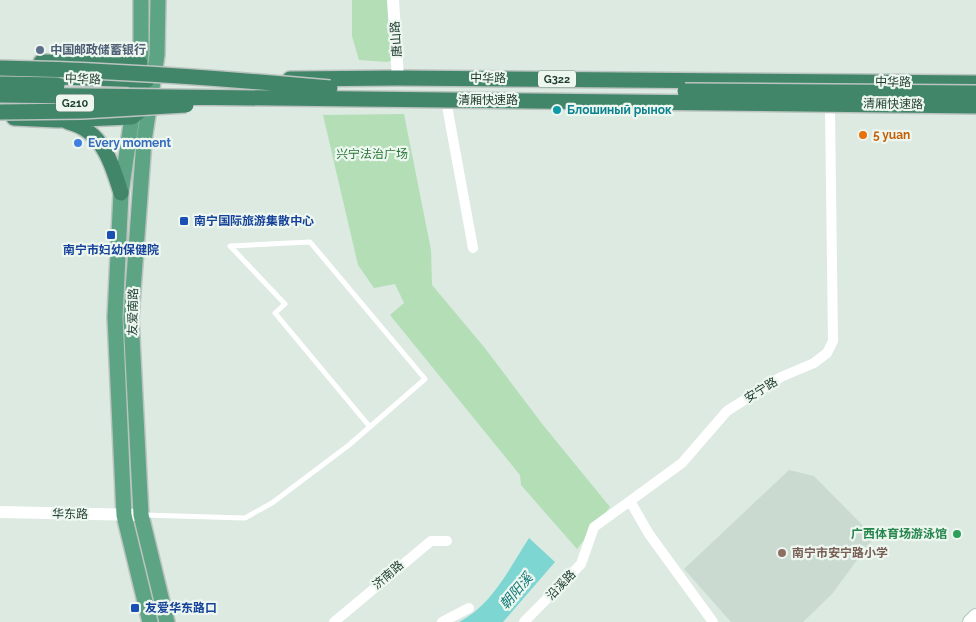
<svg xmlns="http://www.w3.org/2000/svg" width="976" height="622" font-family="Raleway,'Noto Sans SC',sans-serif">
<rect width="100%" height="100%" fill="#dceae2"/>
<path fill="#cbdad0" d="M789 470 814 476 874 537 832 594 803 622H731L684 569Z"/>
<path fill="#b3deb6" d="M352 0H392L393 59 388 62 359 60 352 36Z
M404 114 431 250 432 285 484 347 543 425 610 507 577 549 521 485 520 475 390 315 404 303 395 284 374 288 358 265 323 115Z"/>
<path fill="#7ed6d3" d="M529 538 555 562 503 622H459C492 605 509 569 529 538Z"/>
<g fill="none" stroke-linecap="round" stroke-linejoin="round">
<defs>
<path id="secondary" d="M970 622 976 616"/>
<path id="primary" d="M141 0V55L121 193 115 317 124 515 150 622
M158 0 157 55 144 141 131 318 141 515 167 622"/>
<path id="trunk" d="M41 62 140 63
M0 75 147 80
M290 79 398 78 976 83
M0 103H37
M14 118 57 120 132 117 149 104
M68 122C102 130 112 163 121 193"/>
</defs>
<use href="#secondary" stroke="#afcbbb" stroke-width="16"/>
<use href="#primary" stroke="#bbc4c0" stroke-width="18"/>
<use href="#trunk" stroke="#bbc4c0" stroke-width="18"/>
<path stroke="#fff" stroke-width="5" d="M144 515 245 518 272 503 349 445 425 379 310 242 230 246 285 304 275 313 370 427"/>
<path stroke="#fff" stroke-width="10" d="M447 106 473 248
M334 622 431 541H447
M442 622 469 608
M524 622 581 564 594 527 630 501
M713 622 649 534 630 501 682 463 727 411 781 377 814 363 827 353 833 341 830 110"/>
<path stroke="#fff" stroke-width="12" d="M393 0 398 78
M0 512 141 515"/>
<use href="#secondary" stroke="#fff" stroke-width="14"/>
<use href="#primary" stroke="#5da484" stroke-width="15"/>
<use href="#trunk" stroke="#42866a" stroke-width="15"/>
<defs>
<path id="trunk-bridge" d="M0 68C111 70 220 78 330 88
M0 84 57 85
M685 91 976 93
M0 95 976 106
M0 112 82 111 186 105"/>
</defs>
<use href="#trunk-bridge" stroke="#bbc4c0" stroke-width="18" stroke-linecap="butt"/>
<use href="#trunk-bridge" stroke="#42866a" stroke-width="15"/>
</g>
<circle fill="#5c6f8a" stroke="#edf7f0" stroke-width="2" cx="40" cy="50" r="5"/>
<circle fill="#0f9aa8" stroke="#edf7f0" stroke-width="2" cx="557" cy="110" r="5"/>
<circle fill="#e8710a" stroke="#edf7f0" stroke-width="2" cx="863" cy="135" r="5"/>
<circle fill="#3f7fe0" stroke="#edf7f0" stroke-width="2" cx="78" cy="143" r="5"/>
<g fill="#1a4fb4" stroke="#edf7f0" stroke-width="2">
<rect x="179" y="216" width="10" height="10" rx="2.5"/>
<rect x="106" y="230" width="10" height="10" rx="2.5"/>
<rect x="130" y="603" width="10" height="10" rx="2.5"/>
</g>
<circle fill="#2e9e5b" stroke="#edf7f0" stroke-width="2" cx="957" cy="534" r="5"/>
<circle fill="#8d6e63" stroke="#edf7f0" stroke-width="2" cx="782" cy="553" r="5"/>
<g text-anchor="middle" stroke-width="4.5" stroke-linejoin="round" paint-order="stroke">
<g fill="#edf7f0" stroke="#5b7368" stroke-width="1">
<rect x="538" y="70.5" width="38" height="17" rx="4"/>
<rect x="56" y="94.5" width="38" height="17" rx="4"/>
</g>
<g font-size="11" font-weight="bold" fill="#1d3b2d">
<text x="557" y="83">G322</text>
<text x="75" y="107">G210</text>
</g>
<g font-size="12" fill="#1d3b2d" stroke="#edf7f0">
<text transform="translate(396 39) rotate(-94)" y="4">唐山路</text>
<text transform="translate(488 78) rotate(1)" y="4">中华路</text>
<text transform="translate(83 79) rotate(2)" y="4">中华路</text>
<text transform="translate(893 82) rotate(1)" y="4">中华路</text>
<text x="488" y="104">清厢快速路</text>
<text transform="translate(893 104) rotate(1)" y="4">清厢快速路</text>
<text transform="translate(133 312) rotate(-89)" y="4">友爱南路</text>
<text transform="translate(761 390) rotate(-32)" y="4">安宁路</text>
<text transform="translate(70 514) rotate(1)" y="4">华东路</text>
<text transform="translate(388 575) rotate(-41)" y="4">济南路</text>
<text transform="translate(561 585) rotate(-46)" y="4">沿溪路</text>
</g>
<g font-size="12" font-weight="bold" fill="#4e5e75" stroke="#edf7f0" text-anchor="start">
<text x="50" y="54">中国邮政储蓄银行</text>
</g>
<g font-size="12" font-weight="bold" fill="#0d838f" stroke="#edf7f0" text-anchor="start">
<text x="567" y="114">Блошиный рынок</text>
</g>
<g font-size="12" font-weight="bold" fill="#c56008" stroke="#edf7f0" text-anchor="start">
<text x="873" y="139">5 yuan</text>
</g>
<g font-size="12" font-weight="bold" fill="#366cbe" stroke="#edf7f0" text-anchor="start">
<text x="88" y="147">Every moment</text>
</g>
<g font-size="12" fill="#247534" stroke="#edf7f0">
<text x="372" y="158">兴宁法治广场</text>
</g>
<g font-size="12" font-weight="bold" fill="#164399" stroke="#edf7f0" text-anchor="start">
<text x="194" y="225">南宁国际旅游集散中心</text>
<text x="111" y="254" text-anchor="middle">南宁市妇幼保健院</text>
<text x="145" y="612">友爱华东路口</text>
</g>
<g font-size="12" font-weight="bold" fill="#27864d" stroke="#edf7f0" text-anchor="end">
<text x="947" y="538">广西体育场游泳馆</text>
</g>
<g font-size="12" font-weight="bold" fill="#785e54" stroke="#edf7f0" text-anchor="start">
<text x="792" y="557">南宁市安宁路小学</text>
</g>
<g font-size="14" font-style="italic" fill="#137b79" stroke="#edf7f0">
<text transform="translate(516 591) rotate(-50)" y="5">朝阳溪</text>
</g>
</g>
</svg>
